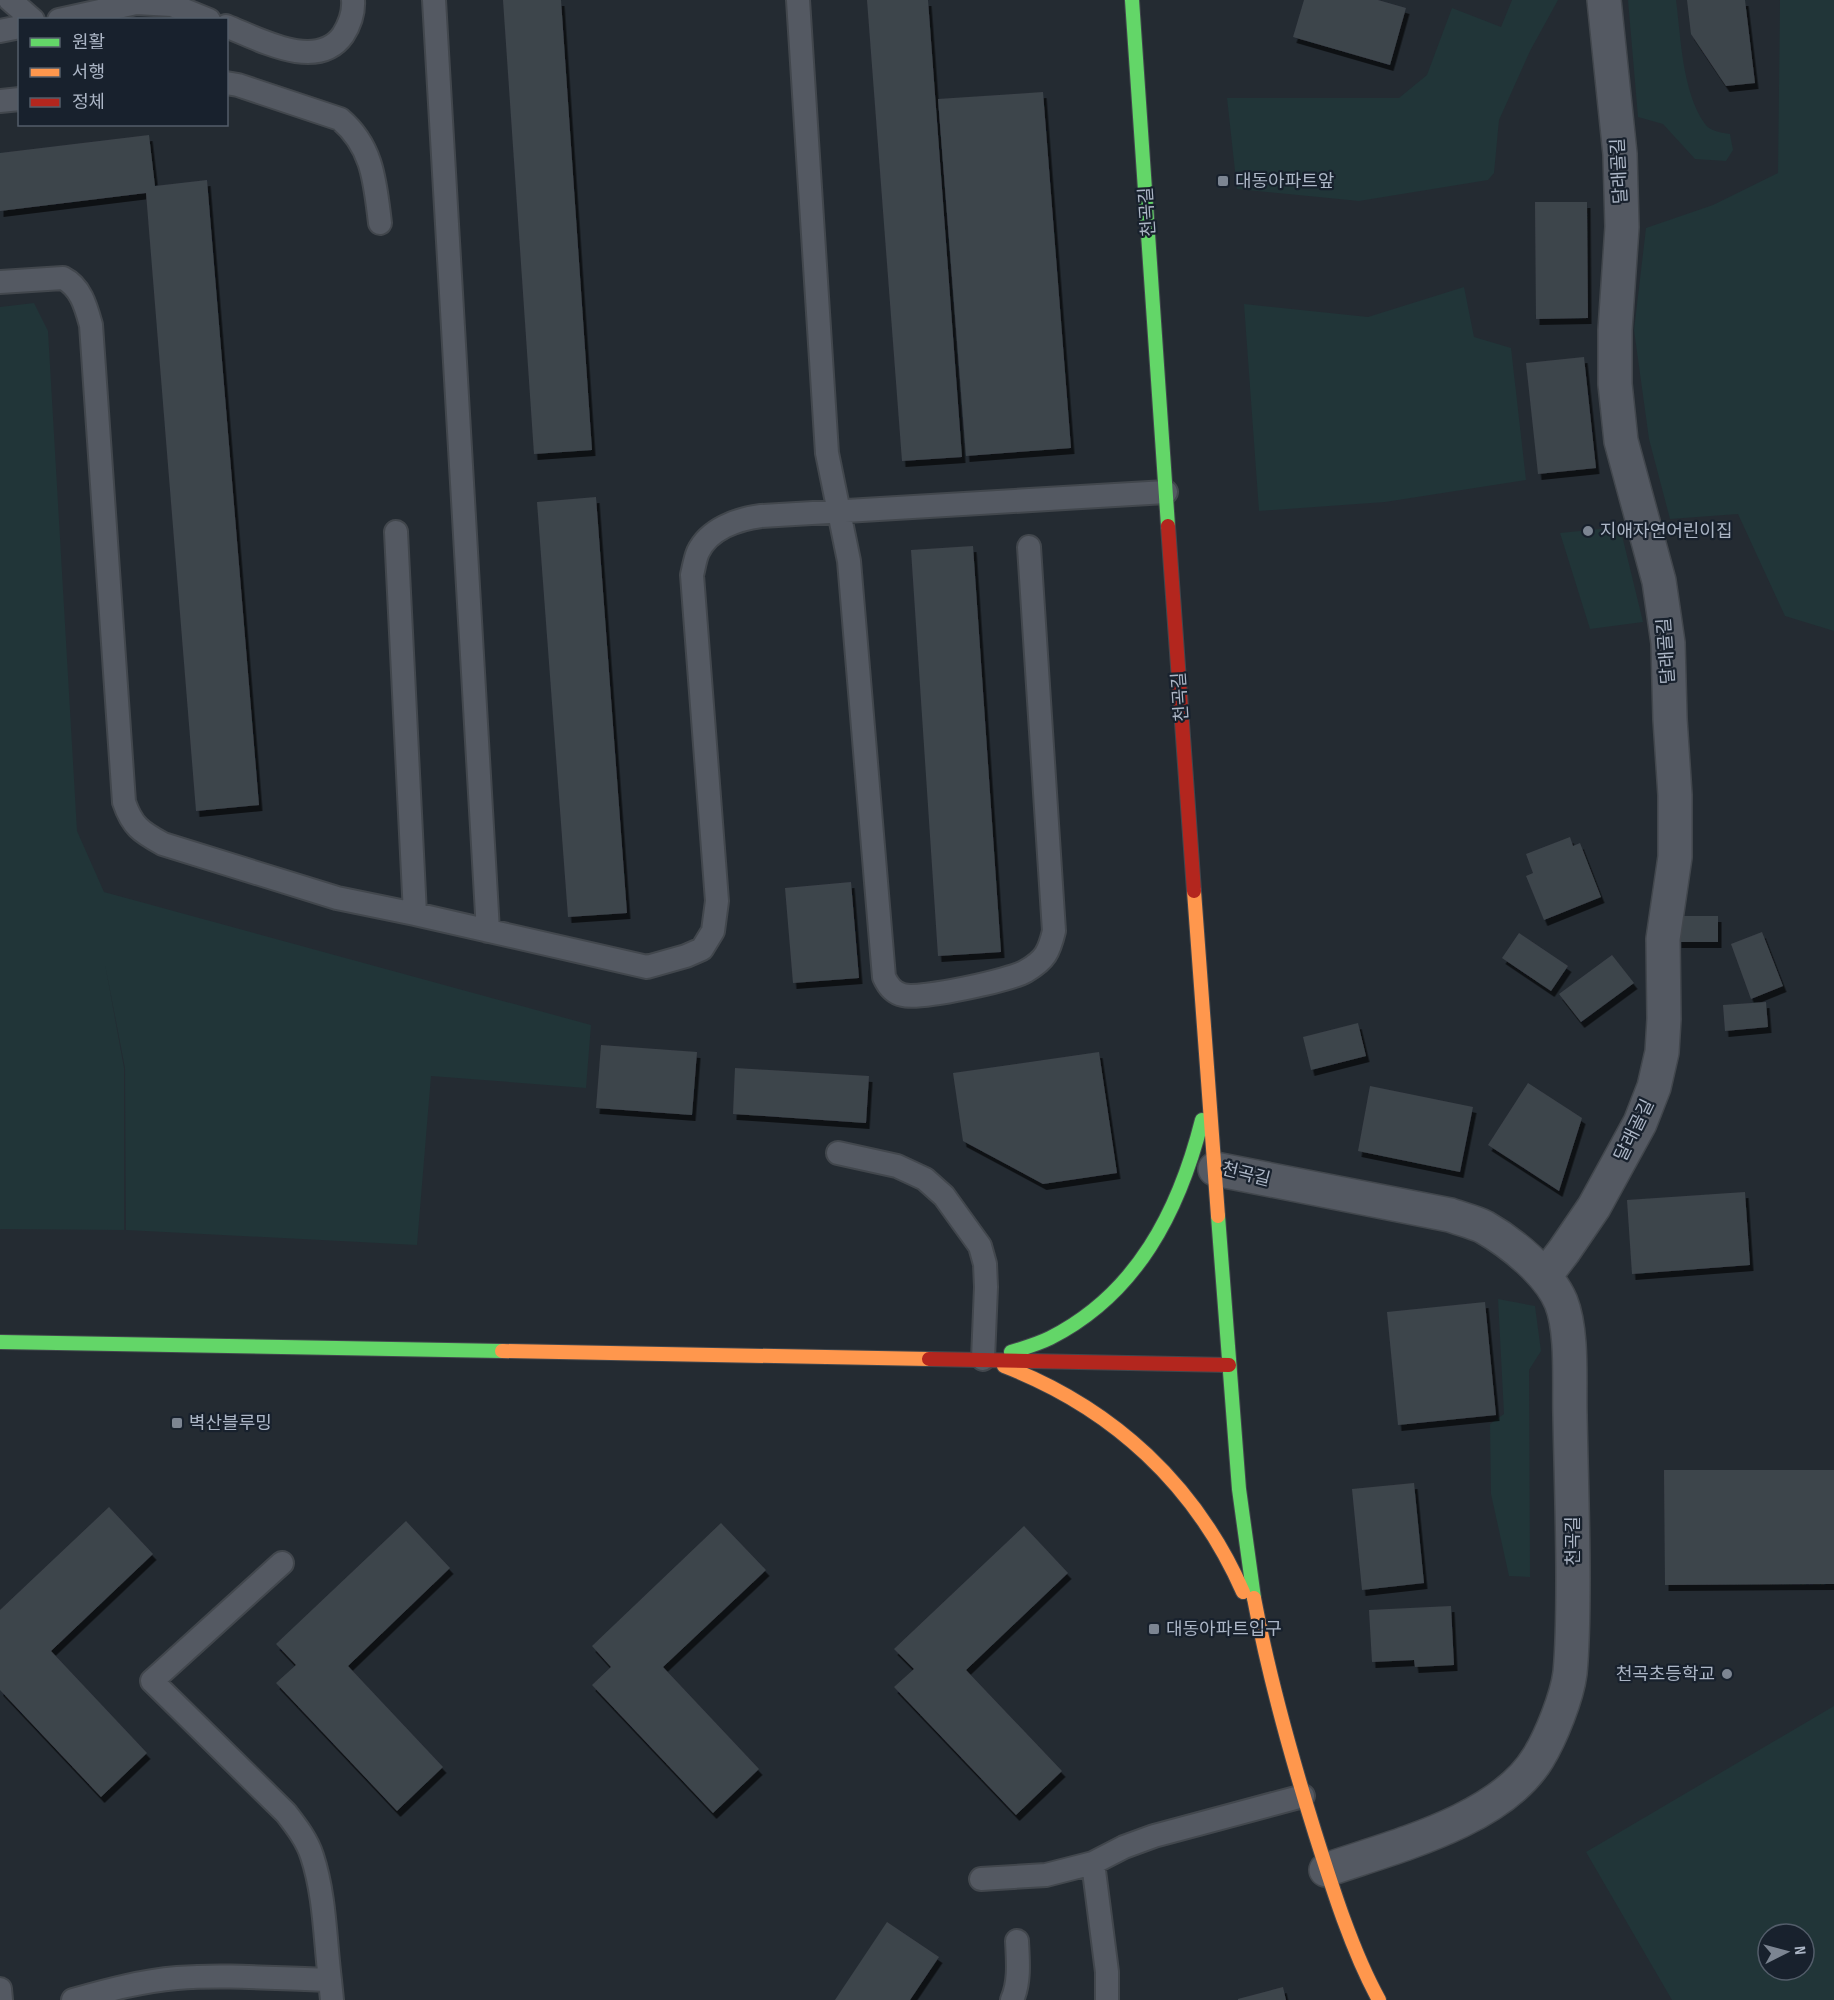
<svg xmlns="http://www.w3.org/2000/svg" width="1834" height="2000" font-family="'Sofia Sans Condensed','Noto Sans KR',sans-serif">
<defs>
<filter id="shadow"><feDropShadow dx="3.5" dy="6" stdDeviation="0" flood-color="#0009"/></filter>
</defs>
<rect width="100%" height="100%" fill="#242b32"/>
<path fill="#213538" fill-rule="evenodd" d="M1512 0H1558L1530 51 1499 120 1494 173 1488 180 1359 201 1237 189 1227 98H1399L1427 75 1452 8 1501 27Z
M1628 0H1676C1681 37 1682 92 1705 124 1710 131 1722 133 1730 134L1733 150 1726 161 1695 159 1663 124 1638 117Z
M1780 0H1834V631L1785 616 1738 514 1670 519 1649 439 1634 330 1646 228 1713 205 1778 173Z
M1464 287 1474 337 1511 348 1526 480 1385 502 1259 511 1244 304 1368 317Z
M34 303 48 331 77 831 104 892 591 1025 586 1088 431 1076 417 1245 126 1230 125 1068 105 964 124 1068V1230L0 1229V307Z
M1620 527 1643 622 1590 629 1560 533Z
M1498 1299 1535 1306 1541 1351 1529 1370 1530 1577 1509 1576 1491 1494 1490 1424 1504 1414Z
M1834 1706V2000H1672L1586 1852ZM1768 1934H1804V1970H1768Z"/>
<path fill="#3e444b" filter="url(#shadow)" d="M503 0H561L592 450 534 454Z
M867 0H928L962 457 902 461Z
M1304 0H1378L1406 8 1390 65 1293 37Z
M1687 0H1745L1755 83 1726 86 1691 34Z
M1043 92 1071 448 966 456 938 99Z
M149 135 155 186 207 180 259 805 196 811 146 193 0 211V153Z
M1535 202H1587L1588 318 1536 319Z
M1584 357 1596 468 1538 474 1526 363Z
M596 497 627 913 568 917 537 502Z
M973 546 1001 952 938 956 911 550Z
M1570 837 1573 846 1580 843 1601 897 1544 920 1526 876 1533 873 1526 854Z
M851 882 859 978 793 983 785 888Z
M1678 916H1718V942H1678Z
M1762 932 1783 986 1751 999 1731 944Z
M1519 933 1568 966 1551 991 1502 958Z
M1612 955 1634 983 1581 1022 1559 994Z
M1766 1002 1768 1027 1725 1031 1723 1005Z
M1358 1023 1366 1056 1311 1070 1303 1037Z
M601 1045 697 1052 692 1115 596 1108Z
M1099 1052 1117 1173 1043 1184 963 1141 953 1073Z
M735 1068 869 1076 866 1123 733 1114Z
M1528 1083 1582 1118 1559 1191 1488 1145Z
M1370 1086 1473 1107 1460 1172 1358 1151Z
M1745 1192 1750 1265 1632 1274 1627 1200Z
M1485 1302 1496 1415 1398 1425 1387 1312Z
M1664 1470H1834V1584L1665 1585Z
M1414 1483 1424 1583 1362 1590 1352 1489Z
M109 1507 153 1554 51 1651 147 1753 101 1797 0 1690V1610Z
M406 1521 450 1568 348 1666 443 1767 397 1811 276 1683 296 1665 276 1644Z
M721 1523 766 1570 663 1667 759 1769 713 1813 592 1685 611 1667 592 1646Z
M1024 1526 1068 1573 966 1670 1062 1771 1016 1815 894 1687 914 1669 894 1649Z
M1451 1606 1454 1665 1415 1667 1414 1660 1372 1662 1369 1610Z
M887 1922 939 1957 910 2000H835Z
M1283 1987 1286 2000H1238V1999Z"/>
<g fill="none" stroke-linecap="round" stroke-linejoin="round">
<defs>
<path id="lane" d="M10 0 33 20
M434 0 488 931
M798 0 827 453 849 561 884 977C888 986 893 993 903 995 920 1000 1011 980 1026 971 1045 960 1049 952 1054 931L1029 547
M59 20 136 3 172 5 209 20
M226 26C259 39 317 72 343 35 350 24 354 13 353 0
M0 31 20 27
M226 83 238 85 340 119C373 147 375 182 380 223
M0 101 20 99
M0 282 63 278C81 287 86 307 91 325L124 802C132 826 141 832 163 844L337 898 415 914 396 532
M415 914 647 967 686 956 702 949 713 931 717 901 692 575C694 567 695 559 698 552 709 529 737 519 761 516L1166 492
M838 1153 897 1166 925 1179 944 1196 980 1246 985 1264 986 1287 983 1359
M282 1563 152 1681 286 1813C296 1826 307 1840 312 1856 325 1895 325 1940 330 1980
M981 1879 1046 1875 1093 1863
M0 1989 1 2000
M73 2000C108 1990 142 1981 177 1978 228 1974 280 1979 330 1980L332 2000
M1012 2000C1020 1982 1018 1961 1017 1941
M1107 2000V1972L1093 1863 1124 1847 1154 1836 1303 1796"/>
<path id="street" d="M1215 1169 1450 1215C1461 1219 1474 1222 1484 1227 1512 1243 1549 1273 1561 1302 1573 1332 1569 1383 1570 1415 1571 1469 1573 1524 1573 1578 1573 1609 1573 1642 1570 1673 1567 1697 1551 1737 1538 1758 1500 1821 1392 1847 1326 1870
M1545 1276 1564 1251 1594 1207 1640 1123 1654 1087 1662 1052 1664 1019 1663 939 1675 857V795L1670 719 1668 643 1659 581 1621 441 1615 384V330L1622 227 1620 154 1604 0"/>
<path id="fast" d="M1132 0 1168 526
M1218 1216 1239 1489 1254 1598
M0 1342 502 1351
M1011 1352C1024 1348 1038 1344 1050 1338 1137 1294 1179 1211 1202 1120"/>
<path id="slow" d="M1194 891 1218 1216
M502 1351 929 1359
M1004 1366C1113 1408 1196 1485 1243 1592
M1254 1598C1269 1678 1291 1756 1315 1833 1332 1887 1352 1951 1379 2000"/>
<path id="jam" d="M1168 526 1194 891
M929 1359 1229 1365"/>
</defs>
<use href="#lane" stroke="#42474d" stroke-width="26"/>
<use href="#street" stroke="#42474d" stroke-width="36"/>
<use href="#fast" stroke="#42474d" stroke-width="16"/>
<use href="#slow" stroke="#42474d" stroke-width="16"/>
<use href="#jam" stroke="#42474d" stroke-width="16"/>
<use href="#lane" stroke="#545962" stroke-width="22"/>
<use href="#street" stroke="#545962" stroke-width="33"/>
<use href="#fast" stroke="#63d668" stroke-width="14"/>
<use href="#slow" stroke="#ff974d" stroke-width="14"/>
<use href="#jam" stroke="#b3261e" stroke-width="14"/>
</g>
<g fill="#7c8592" stroke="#18212d" stroke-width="2">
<rect x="1217" y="175" width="12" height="12" rx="3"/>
<circle cx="1588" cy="531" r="6"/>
<rect x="171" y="1417" width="12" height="12" rx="3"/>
<rect x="1148" y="1623" width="12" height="12" rx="3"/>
<circle cx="1727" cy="1674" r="6"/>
</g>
<g text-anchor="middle" stroke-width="4.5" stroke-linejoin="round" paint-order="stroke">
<g font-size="18" fill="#acb6c6" stroke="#18212d">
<text transform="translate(1619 171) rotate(-93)" y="6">달래골길</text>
<text transform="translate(1147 212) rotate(-94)" y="6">천곡길</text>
<text transform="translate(1666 651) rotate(-94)" y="6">달래골길</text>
<text transform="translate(1180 697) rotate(-94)" y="6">천곡길</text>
<text transform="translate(1634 1130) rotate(-64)" y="6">달래골길</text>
<text transform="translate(1246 1174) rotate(14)" y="6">천곡길</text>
<text transform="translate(1573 1541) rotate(-90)" y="6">천곡길</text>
</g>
<g font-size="18" fill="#acb6c6" stroke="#18212d" text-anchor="start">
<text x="1235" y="187">대동아파트앞</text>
<text x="1600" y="537">지애자연어린이집</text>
<text x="189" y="1429">벽산블루밍</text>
<text x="1166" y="1635">대동아파트입구</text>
<text x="1715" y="1680" text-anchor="end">천곡초등학교</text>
</g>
</g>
<rect x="18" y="18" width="210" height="108" fill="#18212d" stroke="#535d6a" stroke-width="1.5"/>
<rect x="30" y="38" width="30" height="9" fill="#63d668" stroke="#535d6a" stroke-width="1.5"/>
<text x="72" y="48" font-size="18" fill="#acb6c6">원활</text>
<rect x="30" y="68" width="30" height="9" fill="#ff974d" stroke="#535d6a" stroke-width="1.5"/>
<text x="72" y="78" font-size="18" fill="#acb6c6">서행</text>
<rect x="30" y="98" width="30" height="9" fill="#b3261e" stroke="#535d6a" stroke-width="1.5"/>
<text x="72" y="108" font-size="18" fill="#acb6c6">정체</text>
<g transform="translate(1786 1952) rotate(84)"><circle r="28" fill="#18212d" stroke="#535d6a" stroke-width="1.5"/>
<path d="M0-4.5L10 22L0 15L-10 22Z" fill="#7c8592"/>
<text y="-9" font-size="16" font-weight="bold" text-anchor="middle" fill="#acb6c6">N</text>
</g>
</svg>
